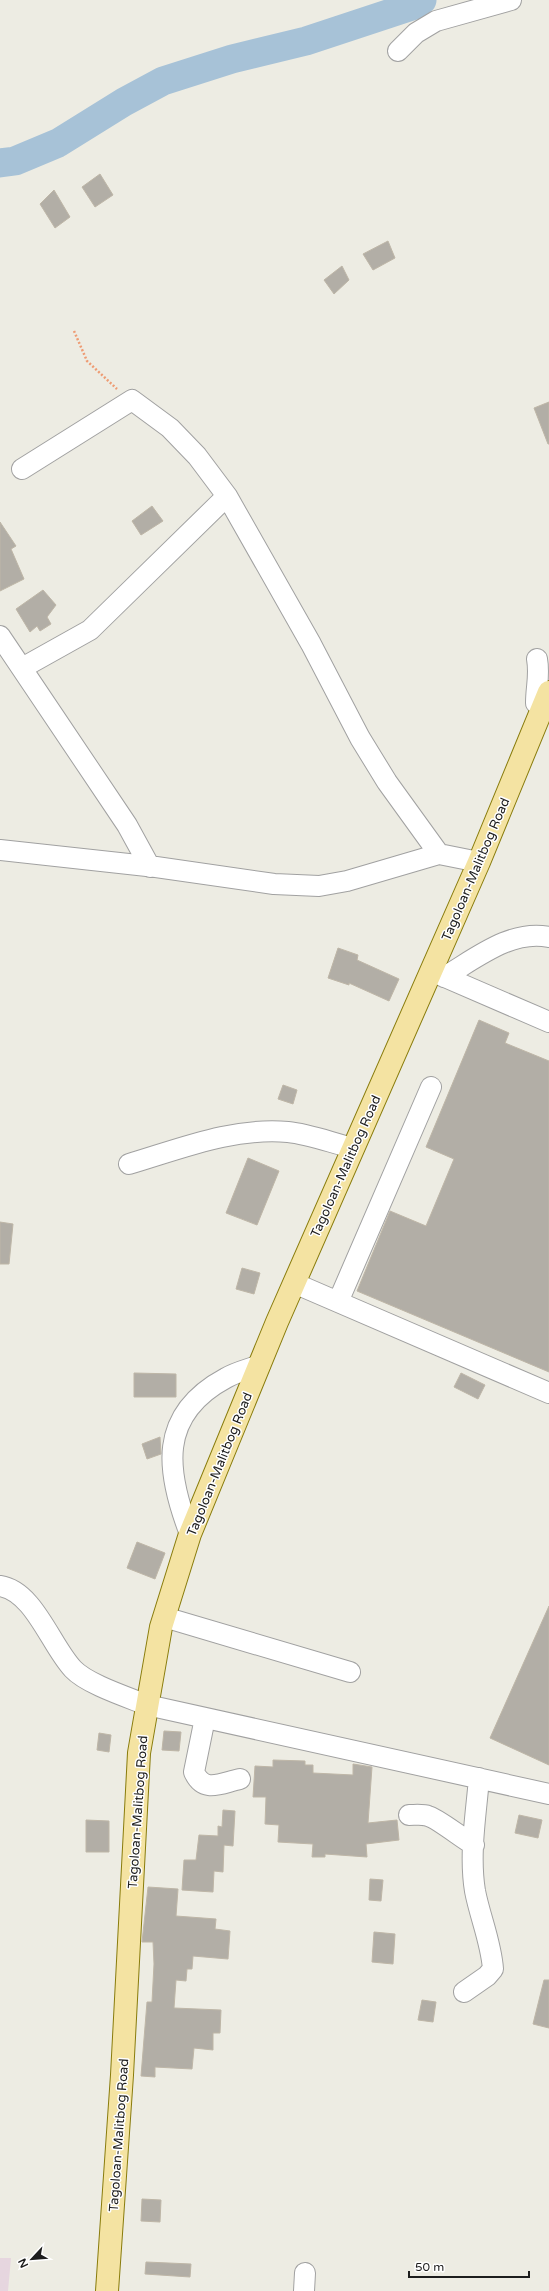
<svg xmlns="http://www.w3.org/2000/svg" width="549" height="2291" font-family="'Varela Round',sans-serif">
<rect width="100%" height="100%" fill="#edece3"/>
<path fill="#e6d6df" d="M0 2258H11L8 2291H0Z"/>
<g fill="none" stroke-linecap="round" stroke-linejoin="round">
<path stroke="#a7c2d7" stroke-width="29" d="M0 163 15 161 58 143 124 102 163 81 232 59 306 41 415 5 422 0"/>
</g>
<path fill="#b2aea6" stroke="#beb6a7" d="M100 174 113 195 95 207 82 187Z
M54 190 70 217 55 228 40 204Z
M388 241 395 258 373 270 363 254Z
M342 266 349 280 334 294 324 280Z
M549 402V444H548L534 408Z
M152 506 163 521 141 535 132 521Z
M0 522 16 546 11 549 24 579 0 591Z
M43 590 56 605 47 617 51 624 40 631 37 626 30 632 16 609Z
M338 948 358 955 357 960 399 979 389 1001 349 983V985L328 978Z
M479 1020 509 1033 505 1043 549 1061V1372L357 1291 390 1211 426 1226 454 1159 426 1147Z
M283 1085 297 1090 293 1104 278 1099Z
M248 1158 279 1171 257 1225 226 1213Z
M0 1222 13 1224 9 1264H0Z
M242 1268 260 1273 254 1294 236 1289Z
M134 1373 176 1374V1397H134Z
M461 1373 485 1385 478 1399 454 1387Z
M160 1437 161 1454 147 1459 142 1444Z
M137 1542 165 1553 155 1579 127 1568Z
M549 1606V1765L490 1738Z
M164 1731 181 1732 179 1751 162 1750Z
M99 1733 111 1735 109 1752 97 1750Z
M273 1760 305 1761V1765H313V1773L353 1775V1764L372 1767 368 1823 397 1820 399 1840 366 1844 367 1857 325 1854V1857H312L313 1844 278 1842 279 1825 265 1824 266 1797H253L255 1766 273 1767Z
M223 1810 235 1811 233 1846 224 1845 223 1872 214 1871 213 1892 182 1890 184 1860H196L199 1835 218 1836V1826L222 1827Z
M519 1815 542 1820 538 1838 515 1833Z
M86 1820 109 1821V1852H86Z
M370 1879 383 1880 381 1901 369 1900Z
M148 1887 178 1889 176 1916 216 1919 215 1929 230 1931 228 1959 193 1956 192 1969H187L186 1981 176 1980 174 2008 221 2010 220 2033H213V2050L194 2048 192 2069 155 2067V2077L141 2076 147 2002H152L154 1964 153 1942H142Z
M374 1932 395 1934 393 1964 372 1962Z
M544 1980H549V2028L533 2024Z
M422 2000 436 2002 433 2022 418 2020Z
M142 2199 161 2200 160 2222 141 2221Z
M146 2262 191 2264 190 2277 145 2274Z"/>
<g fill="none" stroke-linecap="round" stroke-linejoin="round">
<defs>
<path id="minor" d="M398 51 416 33 436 21 511 0
M22 469 132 400 170 428 197 456 227 496 311 644 360 738 387 782 439 854
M0 636 127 825 150 867
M537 659C540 675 536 687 536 703L542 707
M22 668 90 630 227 496
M0 850 156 867 274 884 319 886 347 881 439 854 479 862
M431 971 549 1022
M444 977C475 959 511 929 549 937
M129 1164C180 1149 233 1127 288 1132 309 1134 332 1143 353 1148
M294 1283 549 1393
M338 1302 431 1087
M190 1534C166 1472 157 1415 226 1378 236 1372 249 1369 260 1365
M0 1586C34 1591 51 1646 73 1669 87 1684 127 1697 147 1705L549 1794
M164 1617 350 1672
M205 1718 194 1772C204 1794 221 1783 240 1779
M409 1815C415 1815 423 1814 428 1816 437 1818 463 1839 474 1845
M464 1992 487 1976 493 1969C491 1942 480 1917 475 1891 469 1854 476 1815 479 1778
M304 2291 305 2273"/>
<path id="major" d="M107 2291 122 2075 139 1753 161 1627 190 1534 277 1322 479 862 549 692"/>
</defs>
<use href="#minor" stroke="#a1a1a1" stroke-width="22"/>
<use href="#major" stroke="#897c0c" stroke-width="24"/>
<path stroke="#ee9c74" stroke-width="2.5" stroke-dasharray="2 2" stroke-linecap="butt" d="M74 331 87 361 117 389"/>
<use href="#minor" stroke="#fff" stroke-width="20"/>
<use href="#major" stroke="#f4e3a2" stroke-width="22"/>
</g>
<g text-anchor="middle" stroke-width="3" stroke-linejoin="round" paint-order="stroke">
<g font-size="13" fill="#1d1d1d" stroke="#fff">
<text transform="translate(475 869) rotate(-67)" y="5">Tagoloan-Malitbog Road</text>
<text transform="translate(345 1166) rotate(-66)" y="5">Tagoloan-Malitbog Road</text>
<text transform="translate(219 1464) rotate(-68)" y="5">Tagoloan-Malitbog Road</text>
<text transform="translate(137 1812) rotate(-86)" y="5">Tagoloan-Malitbog Road</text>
<text transform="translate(118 2135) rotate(-86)" y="5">Tagoloan-Malitbog Road</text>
</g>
</g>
<g transform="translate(32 2259) rotate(244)" stroke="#ffffff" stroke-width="3" paint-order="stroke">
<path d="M0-3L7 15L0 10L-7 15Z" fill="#1d1d1d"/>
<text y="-6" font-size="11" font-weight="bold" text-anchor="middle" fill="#1d1d1d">N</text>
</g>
<path d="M409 2271v6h120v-6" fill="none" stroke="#1d1d1d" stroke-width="2"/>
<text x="415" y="2271" font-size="12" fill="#1d1d1d" stroke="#ffffff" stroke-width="3" paint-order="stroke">50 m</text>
</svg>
